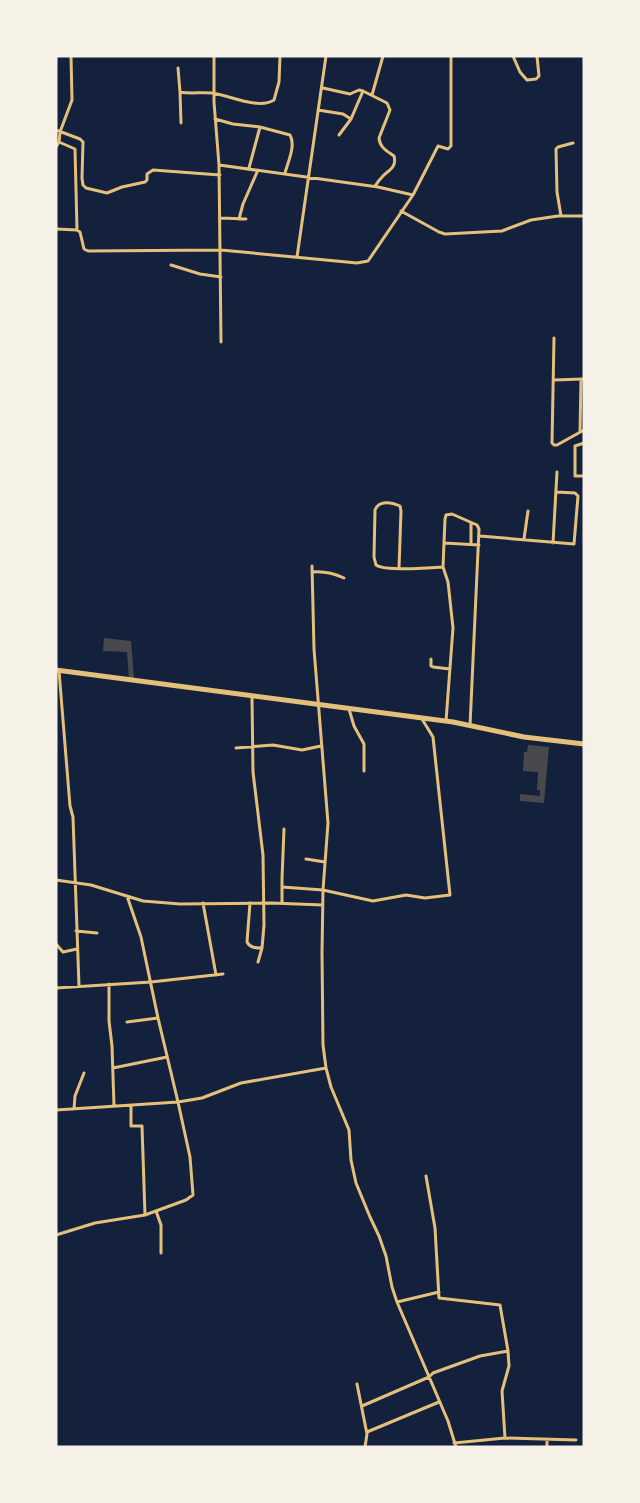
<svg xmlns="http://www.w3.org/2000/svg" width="640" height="1503" font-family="'Roboto Condensed',sans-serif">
<rect width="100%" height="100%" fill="#14213d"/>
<path fill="#48494c" d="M104 638 131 641 134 679H129L127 652 103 651Z
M528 745 549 747 544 803 520 801V794L540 796V790H537L538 772 523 771 524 752H527Z"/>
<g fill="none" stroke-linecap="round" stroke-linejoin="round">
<path stroke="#e5c07b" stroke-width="3" d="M214 56V102L219 165 221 342
M513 56 520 72 527 80 536 79 539 76 537 56
M178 68 180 92
M323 88 350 94 359 90 363 91 387 103 390 110 379 138C380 148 387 151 394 156 397 167 389 170 383 176 380 179 377 183 375 186
M372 95 383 56
M318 110 343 114 351 119
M215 119 233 124 260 127 290 135C296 145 288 162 285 173
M181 123 180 92C190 94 201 92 212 93 229 95 258 110 274 100L279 82 280 56
M56 130 80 139 83 142 82 178 83 185 86 188 107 193 122 187 145 182 147 180V174L153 170 220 175
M339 135 351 119 363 91
M59 142 75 149 77 230
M56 147 59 142 60 132 72 100 71 56
M219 165 378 187 413 195
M249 168 260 127
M401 211 439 232 445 234 502 231 531 220 558 216H584
M561 216 557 192 556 149 558 147 573 143
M221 218 246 219
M239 219 243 204 258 170
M56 229 77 230 80 232 84 249 88 251 221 250 357 263 368 261 413 195 438 146 448 149 451 146V56
M297 257 326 56
M171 265 200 274 221 277
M554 338 552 443 554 445H557L584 430
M553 380 584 379
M580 432 581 379
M584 443 575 446V476H584
M480 536 574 544 578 496 575 493 556 492
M524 539 528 511
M444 543 479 545
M553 543 557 472
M471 544V523
M312 566 314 649 328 823 323 890 322 953 323 1045 326 1068 331 1087 349 1130 351 1160 356 1183 370 1217 379 1236 386 1256 392 1287 397 1302 448 1421 456 1447
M399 568 401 511 400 506C391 502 379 500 375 510L374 557 376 565C385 571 430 568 443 567
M313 572C325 571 333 573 344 578
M431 659V666L433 667 450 669
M59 671 70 806 73 817 79 986
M349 709 354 726 364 744V771
M446 721 453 628 448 582 443 567 445 519 446 515 452 514 477 525 479 529 470 726
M236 748 273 745 302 750 321 746
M306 859 325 862
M56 880 91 885 143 901 180 904 271 903 323 905
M282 887 323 890 373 901 406 895 425 898 450 895 433 737 422 719
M203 903 216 975
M250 903 247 942C250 948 256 948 262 948L264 925 263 855 253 772 252 696
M282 903V879L284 829
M76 931 97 933
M56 944 63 952 77 949
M258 962 262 948
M109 984V1021L112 1046 114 1106
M56 988 151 982 223 974
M127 1022 158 1018
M113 1068 167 1057
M131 1106V1126H142L145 1215
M74 1109 75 1096 84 1073
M56 1110 178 1102 202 1098 241 1083 326 1068
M426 1176 435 1228 439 1298 500 1305 508 1351 509 1366 502 1391 505 1438 454 1443
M156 1211 161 1225V1253
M56 1235 95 1223 145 1215 186 1200 193 1195 190 1157 178 1102 158 1018 141 937 127 896
M397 1302 439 1292
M357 1384 367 1434 365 1447
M362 1406 429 1377 433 1373 480 1356 508 1351
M367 1432 439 1402
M505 1438 576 1440
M547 1439V1447"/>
<path stroke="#e5c07b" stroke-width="5" d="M56 670 453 722 524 737 584 744"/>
</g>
<rect width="640" height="1503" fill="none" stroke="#f6f1e7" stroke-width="115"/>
</svg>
